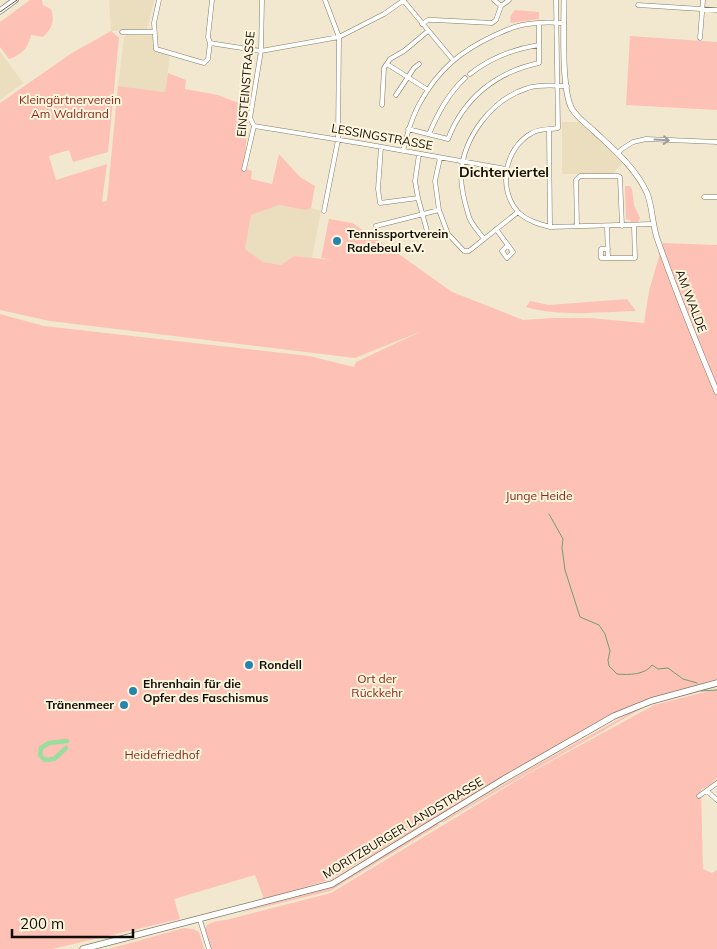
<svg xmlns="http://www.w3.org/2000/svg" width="717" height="949" font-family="Mulish,sans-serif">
<rect width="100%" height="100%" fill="#f2e8d0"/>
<path fill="#ebdebf" d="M109 0H154L147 29 111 31Z
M127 35 152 36 154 49 170 55 165 92 118 86 124 37Z
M0 51 23 83 0 100Z
M562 122H580L624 161 613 174H562Z
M279 205 305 210 311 208 321 211 312 258 294 256 281 265 263 262 245 249 251 215Z"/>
<path fill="#fec1b5" d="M30 0H42L43 5 51 9C55 21 52 28 43 37L31 35C28 49 21 55 9 59L0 47V22Z
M515 10 539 12V19L511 23 510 17Z
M111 31 119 38 108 152 73 162 69 150 49 156 56 180 107 164 102 202 107 201 118 86 165 92 168 73 186 80 185 89 218 95 249 107 244 168 252 171 251 179 272 184 279 154 300 177 315 186 311 208 305 210 279 205 251 215 245 249 263 262 281 265 294 256 332 260 321 258 329 219 352 223 403 257 452 292 523 320 553 318H590L644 323 649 291 663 243 717 245V679L649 699 586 730 500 778 448 810 329 880 264 899 255 875 174 899 180 919 52 949H0V314L44 326 309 356 354 367 356 362 422 331 355 358 50 321 0 310V103L72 53Z
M630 36 717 42V110L626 105Z
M625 186H630L632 189 634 205 640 218 638 222H631L630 220 626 219Z
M627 299 636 311C600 312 561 317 526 307L530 301 549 305Z
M717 689V778L709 786 701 789 703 869 712 873 717 870V949H211L205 928C210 921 218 921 226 920L331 893 528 774 654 705Z
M646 704V706C579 745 511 782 444 822H441L526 771Z
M438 823 439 825 330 891 240 913 255 908 331 888Z
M184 928 193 929 199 932 204 949H109Z"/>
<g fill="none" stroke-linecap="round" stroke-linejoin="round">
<path stroke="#709f71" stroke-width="1" d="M549 514 563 539 562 548 565 570 580 617 599 625 605 634 610 651 608 660 609 666 617 674C629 675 645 675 652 665L658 669 668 668 683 679 697 683
M701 691 717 690"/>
<path stroke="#99dd9f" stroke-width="4.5" d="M66 748 54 759 45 760 40 755 41 748 49 743 67 741"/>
<defs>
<path id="minor" d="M159 0 154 23 156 49 204 63 208 59 210 43 208 37 212 0
M403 0 453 60
M494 0 501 6
M556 0 558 128C549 130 540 128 532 133 504 148 497 190 519 213 528 221 539 224 550 227L653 224
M638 5 717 10
M501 6 509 0
M422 24 428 20H435L492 23 496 20 501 6
M122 32H154
M700 38 703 0
M210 43 261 51 339 37 384 14 404 0
M387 64 428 90
M470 74C490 58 513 49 539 45
M396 95 414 68 419 64
M382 105 384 68 390 59 404 51 428 31
M254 126 365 144 506 169
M408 129 448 139C464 98 496 72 539 63V23
M549 129 550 227
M429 134C438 113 448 94 465 78
M381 147 378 189 380 203 418 198
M403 151C407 134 412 116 421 101 439 69 461 51 493 36 502 32 512 27 522 25 536 22 550 22 564 23
M618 153 622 149 633 142 646 139 717 142
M419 154 415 181 418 198 427 231
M440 158 435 181 439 210 448 234 464 251H469L518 212
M244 169 254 126 250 118 261 51 262 0
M704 197H717
M324 211 338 140 339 37 325 0
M376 226 439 210
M577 226 576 180 580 176H618L620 177 622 226
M607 226 608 258H635L634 226
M496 229 513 252 507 258 502 251 508 245
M484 239C479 232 472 225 469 217 465 204 461 188 461 175 463 137 492 99 528 88 540 84 555 86 567 86
M608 249H601V258H608
M707 791 717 800
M699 796 717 783
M200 920 209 949"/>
<path id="tertiary" d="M564 0C564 24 561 90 572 109 577 117 586 124 593 130 614 150 635 167 647 193 653 208 652 226 658 241 676 292 696 342 717 392"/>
<path id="secondary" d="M0 11 15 0
M83 949 332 884 504 779 614 716 651 701 717 683"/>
</defs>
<use href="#minor" stroke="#837a65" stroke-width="5"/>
<use href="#tertiary" stroke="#837a65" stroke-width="6"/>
<use href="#secondary" stroke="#837a65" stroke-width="7"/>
<use href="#minor" stroke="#fff" stroke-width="4"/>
<use href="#tertiary" stroke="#fff" stroke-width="5"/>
<use href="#secondary" stroke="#fff" stroke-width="5.5"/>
<path stroke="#5c564a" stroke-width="1" d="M0 12 17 0"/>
</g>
<defs><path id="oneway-shaft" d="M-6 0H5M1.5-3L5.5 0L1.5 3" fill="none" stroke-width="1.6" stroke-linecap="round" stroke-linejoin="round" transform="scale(1.25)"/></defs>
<use stroke="#9f9e9b" href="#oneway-shaft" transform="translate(662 140) rotate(3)"/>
<g fill="#2584b0" stroke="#fff6dd" stroke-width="2">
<circle cx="337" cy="241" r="5"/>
<circle cx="249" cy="665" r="5"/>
<circle cx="133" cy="691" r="5"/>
<circle cx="124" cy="705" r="5"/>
</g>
<g text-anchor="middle" stroke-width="4" stroke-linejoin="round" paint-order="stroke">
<g font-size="12" fill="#100d06" stroke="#fff6dd">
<text transform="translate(246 84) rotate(-85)" y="4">EINSTEINSTRASSE</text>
<text transform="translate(382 137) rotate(10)" y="4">LESSINGSTRASSE</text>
<text transform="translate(691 301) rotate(69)" y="4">AM WALDE</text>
<text transform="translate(403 828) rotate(-31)" y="4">MORITZBURGER LANDSTRASSE</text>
</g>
<g font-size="12" fill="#8c2619" stroke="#fff6dd">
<text x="70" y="104">Kleingärtnerverein<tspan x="70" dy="14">Am Waldrand</tspan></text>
<text x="539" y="500">Junge Heide</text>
<text x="377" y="683">Ort der<tspan x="377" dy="14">Rückkehr</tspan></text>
<text x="162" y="759">Heidefriedhof</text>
</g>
<g font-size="12" font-weight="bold" fill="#100d06" stroke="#fff6dd" text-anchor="start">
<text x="347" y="238">Tennissportverein<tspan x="347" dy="14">Radebeul e.V.</tspan></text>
<text x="259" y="669">Rondell</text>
<text x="143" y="688">Ehrenhain für die<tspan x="143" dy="14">Opfer des Faschismus</tspan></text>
<text x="114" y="709" text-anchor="end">Tränenmeer</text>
</g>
<g font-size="14" font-weight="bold" fill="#100d06" stroke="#fff6dd">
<text x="504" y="177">Dichterviertel</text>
</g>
</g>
<path d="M12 929v8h121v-8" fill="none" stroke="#100d06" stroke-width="2.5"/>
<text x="20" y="929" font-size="15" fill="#100d06" stroke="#fff6dd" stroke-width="4" paint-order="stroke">200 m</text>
</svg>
